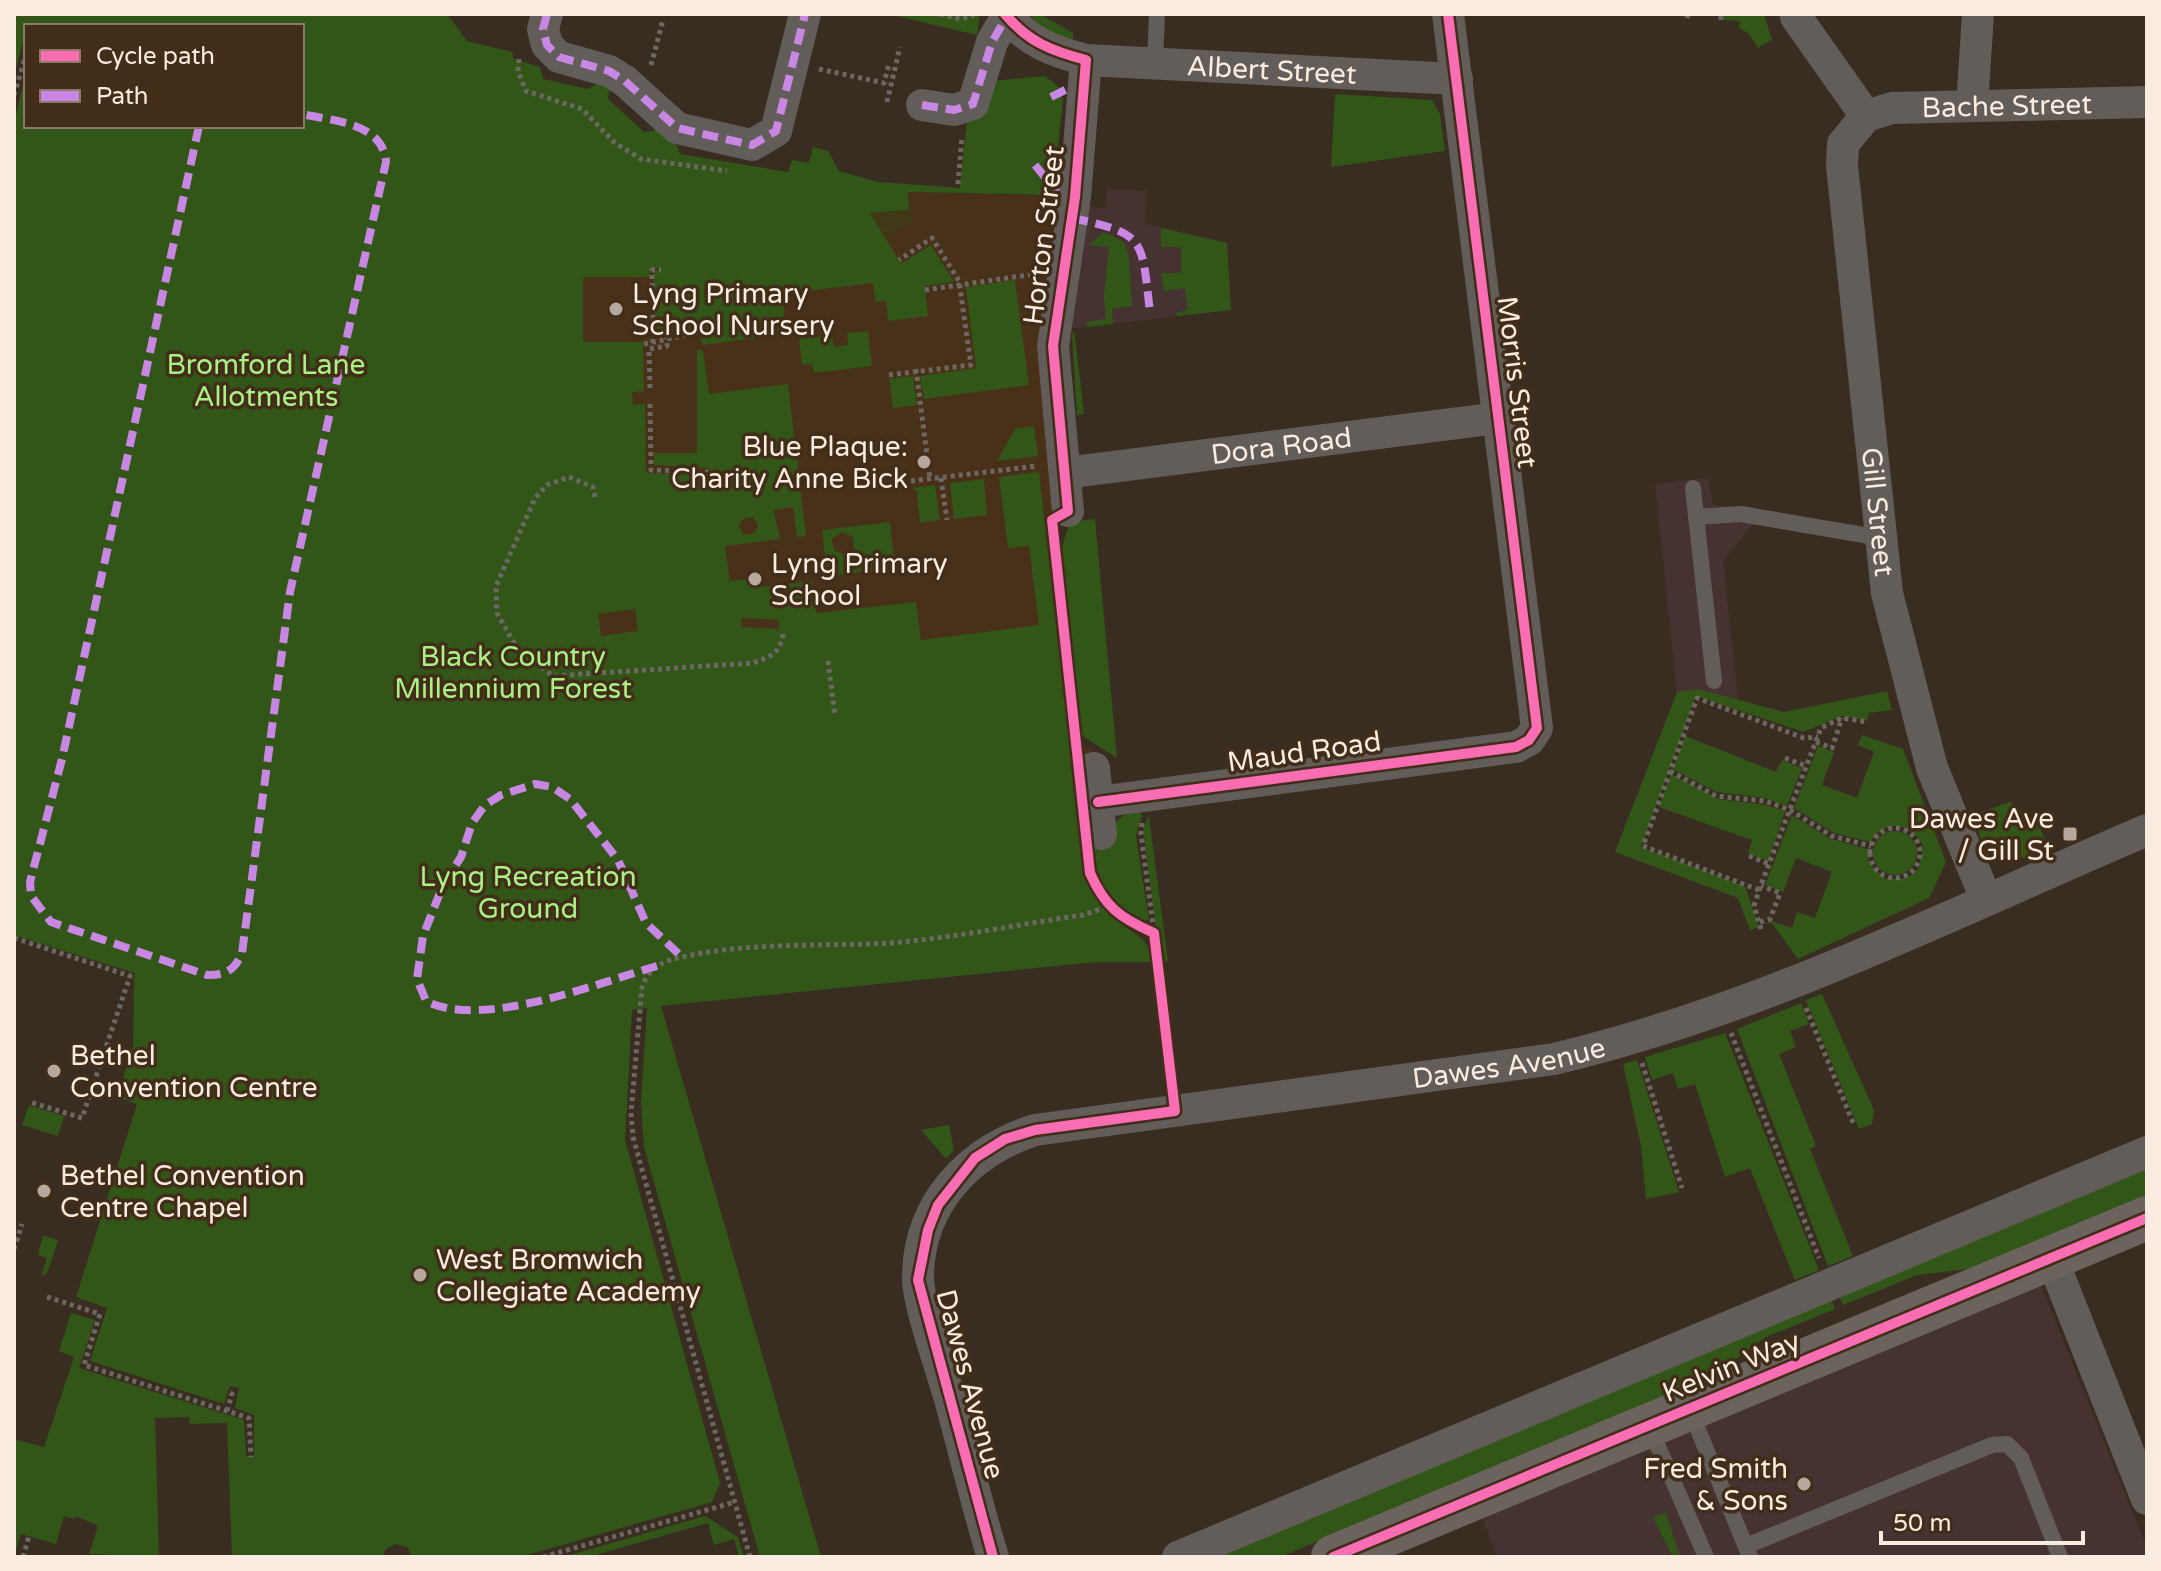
<svg xmlns="http://www.w3.org/2000/svg" width="2161" height="1571" font-family="'Varela Round',sans-serif">
<rect width="100%" height="100%" fill="#392d22"/>
<path fill="#493019" d="M880 191 1075 197 1053 346 1068 511 1052 520 1076 739 1093 751 1101 834 1094 896 422 639 546 273Z"/>
<path fill="#463331" d="M1107 189 1146 191 1145 224 1227 243 1231 310 1055 330 1075 197 1096 208H1106Z
M1708 478 1713 505 1857 525 1859 542 1753 524 1723 560 1738 700 1698 689 1677 692 1655 484Z
M2033 1266 2147 1548V1557H1497L1475 1498Z"/>
<path fill="#325617" fill-rule="evenodd" d="M14 14H447L467 41 512 52 514 59 540 67 543 79 588 89 601 82 610 86 608 99 644 132 657 130 676 142 680 154 788 172 792 160 809 163 813 147 828 151 839 171 878 182 960 188 967 120 992 81 1045 76 1060 88 1063 99 1053 195 908 192 909 210 870 213 901 264 931 245 954 282 925 286 928 316 888 321 886 301 875 302 873 283 782 294 786 334 702 345 701 337 717 334 715 326 702 328 701 322 695 323 694 328 654 334V272L661 268H650V277H583V342H643L644 391 632 392 633 405 645 404 646 473 709 475 708 468 654 465V453H697V350H703L709 394 788 384 806 536 797 537 793 507 773 510 781 539 725 546 730 581 760 578 761 587 812 581 816 613 916 602 921 640 1039 625 1029 546 1008 548 999 477 1039 472 1084 875C1091 892 1102 910 1117 921 1135 934 1148 938 1154 962H1096L661 1006 821 1557H760L644 1147 641 1103 647 1008 632 1010 625 1140 720 1483 712 1502 520 1557H413L407 1547 395 1544 385 1550 383 1557H232L227 1423 190 1424 189 1417 155 1418 159 1557 89 1554 98 1526 76 1516 74 1519 64 1516 56 1544 21 1534 14 1557V1439L44 1447 74 1357 59 1351 71 1313 95 1320 79 1368 244 1420 246 1456H254V1415L235 1408 239 1388 230 1386 224 1404 90 1361 107 1308 76 1297 137 1104 117 1097 133 1046 134 973 14 935V123L26 71V126H302V26H26V46L22 45 14 76ZM753 517 758 525 755 533 744 535 739 527 742 519ZM635 609 638 631 601 636 598 614ZM741 618 779 620V629L741 627Z
M888 14H980L977 35Z
M1029 14H1040L1073 33V39C1055 36 1040 28 1029 14Z
M1724 14H1764L1772 40 1758 48 1749 34 1739 28 1740 21 1724 20Z
M1335 94 1432 100 1440 114 1445 151 1331 167Z
M1161 228 1227 243 1231 310 1177 316 1176 313 1188 310 1185 288 1164 291 1161 273H1181V247H1161Z
M1104 232 1124 242 1129 258 1132 306 1112 309 1113 324 1087 327 1086 322 1106 319 1104 296 1109 247 1089 245Z
M1015 280 1029 385 924 399 920 376 976 368 966 287Z
M1074 329 1084 414 1077 415 1072 336Z
M868 331 872 366 814 373 812 364 802 365 799 339 832 335 834 347 848 345 847 333Z
M913 376 917 405 893 408 889 379Z
M1034 426 1038 456 997 461 1015 429Z
M984 479 987 515 954 519 950 483Z
M935 485 940 520 920 523 917 492 912 488Z
M1095 519 1117 758 1081 735 1061 550 1070 522Z
M890 522 895 568 827 576 822 530ZM841 532 852 536 854 548 846 555 834 550 832 539Z
M1698 689 1784 712 1887 691 1892 710 1869 713 1867 720 1842 716 1803 732 1696 696 1641 847 1745 886 1759 927 1750 930 1738 898 1615 852 1677 692Z
M1862 735 1903 749 1946 862 1929 898 1798 959 1772 923 1763 924 1772 921 1792 928 1797 912 1815 918 1832 872 1796 858 1783 892 1765 885 1792 815 1831 839 1868 849 1869 863 1885 879 1908 878 1919 868 1923 846C1912 822 1884 818 1870 842L1834 833 1794 808 1818 746 1834 752 1822 785 1857 798 1874 752 1858 745Z
M1685 736 1776 772 1782 760 1802 768 1787 806 1765 798 1716 792 1673 769Z
M1671 774 1719 799 1766 805 1785 811 1768 861 1748 853 1752 840 1659 807Z
M2010 802 2039 826 2049 849 2026 859 1982 842 1972 815Z
M1138 809 1142 815 1136 836 1149 920C1110 926 1095 875 1091 846 1108 832 1117 815 1138 809Z
M1149 816 1151 833 1168 961H1160L1143 828Z
M1873 853a22 22 0 1 1 44 0a22 22 0 1 1-44 0Z
M1822 994 1874 1110 1872 1124 1859 1129 1806 1000Z
M1801 1003 1809 1024 1790 1031 1796 1047 1779 1054 1816 1146 1810 1149 1853 1256 1828 1266 1737 1029Z
M1725 1033 1819 1270 1795 1280 1750 1168 1725 1177 1695 1084 1678 1089 1673 1073 1652 1080 1645 1057Z
M1637 1060 1679 1192 1646 1199 1641 1146 1623 1064Z
M29 1105 64 1116 58 1136 22 1125Z
M949 1125 954 1150 946 1159 921 1130Z
M2147 1164V1198L1977 1268 1917 1275 1843 1305 1838 1293Z
M43 1235 58 1240 47 1274 41 1276 47 1258 38 1255Z
M1830 1297 1835 1309 1766 1337 1710 1378 1280 1557H1204Z
M1666 1512 1680 1557H1673L1653 1518Z
M705 1516 738 1537 744 1557H739L734 1539 714 1545 708 1523 588 1557H563Z"/>
<path fill="#41381a" d="M909 210 915 220 886 239 870 213Z"/>
<g fill="none" stroke-linecap="round" stroke-linejoin="round">
<path stroke="#6d6762" stroke-width="5" stroke-dasharray="4 4" stroke-linecap="butt" d="M940 14 960 19 974 15
M1687 18 1688 14
M1721 20V14
M519 59 518 71 526 91 582 109 615 143 641 159 727 171
M651 65 663 20
M819 69 884 83 889 64
M14 95 26 55
M887 102 900 47
M958 184 962 137
M925 290 1035 274
M653 343 652 270H661
M644 344 716 329
M916 369 930 479
M889 375 971 365 959 281 932 238 899 260
M650 388 649 349 667 346V337
M650 404 651 470 708 472
M941 478 947 520
M911 481 1037 466
M595 497 593 487 569 477 547 485 535 498 496 586 497 613 518 650 553 676 753 663C773 656 781 652 784 630
M828 661 835 716
M1816 742 1832 748 1842 718
M1785 758 1806 766
M1670 771 1716 796 1765 801 1790 810 1832 836 1871 846
M1142 823 1141 834 1154 933
M1870 853a25 25 0 1 1 50 0a25 25 0 1 1-50 0Z
M1749 856 1769 864
M1759 890 1643 846 1697 698 1804 738 1818 737
M1760 922 1770 919 1780 893 1761 886
M1761 929 1754 906 1759 890 1821 728 1842 718 1868 722
M14 938 130 976 82 1118 30 1102
M1806 1008 1854 1125
M1731 1033 1819 1258
M1642 1063 1682 1188
M14 1249 22 1224
M47 1297 100 1314 84 1365 249 1418 251 1457
M227 1411 232 1394 228 1392
M23 1557 29 1536
M543 1557 735 1502
M750 1557 633 1137 631 1113 642 987C647 973 656 964 671 960 739 941 821 947 890 943 954 938 1020 924 1083 915L1109 906"/>
<path stroke="#625d58" stroke-width="16" d="M1155 63 1157 14
M1693 488 1714 681
M1696 517 1741 514 1881 538
M1690 1410 1750 1557
M1649 1426 1706 1557
M1746 1546 1992 1445 2007 1444 2021 1458 2060 1557"/>
<g stroke="#625d58" stroke-width="32">
<path d="M547 14 543 29 547 45 559 57 609 71 625 81 677 128 752 145 776 131 805 14"/>
<path d="M1005 14C1028 42 1052 51 1086 60L1075 197 1053 346 1068 511"/>
<path d="M1796 17 1866 116"/>
<path id="s1" d="M1086 60 1457 79"/>
<path d="M922 105 954 110 973 104 992 42 1007 16"/>
<path d="M1972 106 1978 14"/>
<path id="s2" d="M1866 116 1843 144 1842 166 1887 593 1932 768 1986 899"/>
<path id="s3" d="M1866 116 1892 108 2147 102"/>
<path id="s4" d="M1065 473 1498 418"/>
<path d="M1094 768 1101 834"/>
<path d="M1098 802 1516 747 1529 740 1537 728 1448 14"/>
<path d="M2052 1259 2147 1499"/>
<path id="s5" d="M993 1557C977 1506 965 1454 951 1403 943 1373 918 1305 918 1278 918 1204 969 1151 1035 1130L1554 1059C1761 1010 1952 913 2147 830"/>
<path d="M1178 1557 2147 1152"/>
</g>
<path stroke="#6b635e" stroke-width="44" d="M1333 1557 2147 1218"/>
<path stroke="#c787e3" stroke-width="8" stroke-dasharray="16 8" stroke-linecap="butt" d="M547 14 543 29 547 45 559 57 609 71 625 81 677 128 752 145 776 131 805 14
M1051 97 1067 89
M922 105 954 110 973 104 992 42 1007 16
M199 126 62 759 30 882 31 896 51 922 207 975C226 975 234 971 242 953L290 592 386 162C383 122 332 121 302 114
M1035 165 1057 192
M1072 218C1147 234 1141 238 1150 312
M657 966C598 983 481 1030 426 1001L417 979 423 936 443 885 461 857 472 823 485 805 501 795 535 784 552 787 570 799 618 860 646 923 683 958"/>
<defs>
<path id="cycleway" d="M1098 802 1516 747 1529 740 1537 728 1448 14
M993 1557 918 1280 928 1230 938 1205 975 1158 1005 1139 1035 1130 1175 1111 1154 933C1120 918 1105 907 1090 873L1052 520 1068 511 1053 346 1075 197 1086 60C1052 51 1028 42 1005 14
M1333 1557 2147 1218"/>
</defs>
<use href="#cycleway" stroke="#422d19" stroke-width="15"/>
<use href="#cycleway" stroke="#f96db3" stroke-width="10"/>
</g>
<g fill="#b6a89d" stroke="#422d19" stroke-width="3">
<circle cx="616" cy="309" r="8"/>
<circle cx="924" cy="462" r="8"/>
<circle cx="755" cy="579" r="8"/>
<rect x="2062" y="826" width="16" height="16" rx="4"/>
<circle cx="54" cy="1071" r="8"/>
<circle cx="44" cy="1191" r="8"/>
<circle cx="420" cy="1275" r="8"/>
<circle cx="1804" cy="1484" r="8"/>
</g>
<g text-anchor="middle" stroke-width="7" stroke-linejoin="round" paint-order="stroke">
<g font-size="28" fill="#f9ebdf" stroke="#422d19">
<text dy="10" stroke="none"><textPath href="#s1" startOffset="186">Albert Street</textPath></text>
<text dy="10" stroke="none"><textPath href="#s3" startOffset="142">Bache Street</textPath></text>
<text transform="translate(1043 235) rotate(-83)" y="10">Horton Street</text>
<text transform="translate(1518 382) rotate(83)" y="10">Morris Street</text>
<text dy="10" stroke="none"><textPath href="#s4" startOffset="218">Dora Road</textPath></text>
<text dy="10" stroke="none"><textPath href="#s2" startOffset="406">Gill Street</textPath></text>
<text transform="translate(1304 751) rotate(-8)" y="10">Maud Road</text>
<text dy="10" stroke="none"><textPath href="#s5" startOffset="970">Dawes Avenue</textPath></text>
<text transform="translate(1731 1366) rotate(-22)" y="10">Kelvin Way</text>
<text transform="translate(971 1384) rotate(75)" y="10">Dawes Avenue</text>
</g>
<g font-size="28" fill="#f9ebdf" stroke="#422d19" text-anchor="start">
<text x="632" y="303">Lyng Primary<tspan x="632" dy="32">School Nursery</tspan></text>
<text x="908" y="456" text-anchor="end">Blue Plaque:<tspan x="908" dy="32">Charity Anne Bick</tspan></text>
<text x="771" y="573">Lyng Primary<tspan x="771" dy="32">School</tspan></text>
<text x="2054" y="828" text-anchor="end">Dawes Ave<tspan x="2054" dy="32">/ Gill St</tspan></text>
<text x="70" y="1065">Bethel<tspan x="70" dy="32">Convention Centre</tspan></text>
<text x="60" y="1185">Bethel Convention<tspan x="60" dy="32">Centre Chapel</tspan></text>
<text x="436" y="1269">West Bromwich<tspan x="436" dy="32">Collegiate Academy</tspan></text>
<text x="1788" y="1478" text-anchor="end">Fred Smith<tspan x="1788" dy="32">&amp; Sons</tspan></text>
</g>
<g font-size="28" fill="#aaf185" stroke="#422d19">
<text x="266" y="374">Bromford Lane<tspan x="266" dy="32">Allotments</tspan></text>
<text x="513" y="666">Black Country<tspan x="513" dy="32">Millennium Forest</tspan></text>
<text x="528" y="886">Lyng Recreation<tspan x="528" dy="32">Ground</tspan></text>
</g>
</g>
<rect width="2161" height="1571" fill="none" stroke="#f9ebdf" stroke-width="32"/>
<rect x="24" y="24" width="280" height="104" fill="#422d19" stroke="#8b7968" stroke-width="2"/>
<rect x="40" y="50" width="40" height="12" fill="#f96db3" stroke="#8b7968" stroke-width="2"/>
<text x="96" y="64" font-size="24" fill="#f9ebdf">Cycle path</text>
<rect x="40" y="90" width="40" height="12" fill="#c787e3" stroke="#8b7968" stroke-width="2"/>
<text x="96" y="104" font-size="24" fill="#f9ebdf">Path</text>
<path d="M1881 1531v12h202v-12" fill="none" stroke="#f9ebdf" stroke-width="4"/>
<text x="1893" y="1531" font-size="24" fill="#f9ebdf" stroke="#422d19" stroke-width="6" paint-order="stroke">50 m</text>
</svg>
